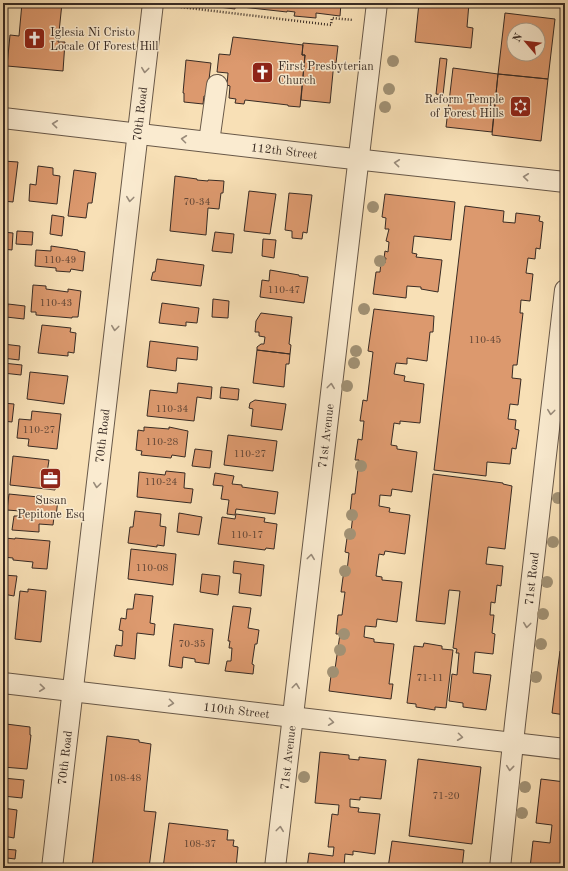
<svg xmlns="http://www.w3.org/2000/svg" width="568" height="871" font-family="'Old Standard TT',serif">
<rect width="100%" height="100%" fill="#f8e0b6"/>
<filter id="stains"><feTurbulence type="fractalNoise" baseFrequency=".005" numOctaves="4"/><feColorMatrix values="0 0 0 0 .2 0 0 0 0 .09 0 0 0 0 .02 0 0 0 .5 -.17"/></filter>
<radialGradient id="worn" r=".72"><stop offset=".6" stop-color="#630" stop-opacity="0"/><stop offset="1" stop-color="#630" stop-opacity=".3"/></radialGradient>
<path fill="#dc996e" stroke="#382b24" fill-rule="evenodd" d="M22 3H62L58 42H65L63 71 7 66 10 35 19 36Z
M212 3H341L340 16 316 13V18L294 16 295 12 287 11V12L242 7V5H235V9L211 6Z
M419 3H469L467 27 473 28 471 48 415 42Z
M505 13 555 19 548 79 498 74ZM514 30H538V54H514Z
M233 37 303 45 302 55H305L300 107 288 106V105L245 100 244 104 235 103 236 99 229 98 230 86 227 85 228 73 217 72 219 54 230 55Z
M303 43 338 46 336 63 334 62 330 103 301 100 305 55H302Z
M440 58 447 59 443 95 436 94Z
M186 60 211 63 207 96H204L203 104 184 102V93H183Z
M453 68 498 74 492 132 446 127Z
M498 74 548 79 541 141 492 135Z
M3 161 18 162 13 202 3 201Z
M38 166 53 168V175L60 176 57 204 29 201 30 184 36 185Z
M74 170 96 173 92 203H88L86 218 68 216Z
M175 176 197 179V180L208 181V180L224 181 223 193H221L219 209 208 208 206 235 170 231Z
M249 191 276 194 270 234 244 231Z
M289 193 312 195 307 233 303 232 302 239 292 238V231L285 230Z
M385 194 455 202 451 240 414 236 412 253 417 254 416 257 442 260 438 292 421 289V287L407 286 406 298 373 294 376 272H380L381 262 385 263 386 258H384L385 251 388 252 389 242 386 241 389 229H385L386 218 382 217Z
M465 206 504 211 503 222 515 223 516 213 540 216 539 221 543 222 540 249 536 248 535 259 528 258 526 273 533 274 530 301 521 300 520 313H523L517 365H513L512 378 521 379 518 405 510 404 508 419 516 420 515 429 519 430 516 449 512 448 510 464 487 462 486 476 434 470Z
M52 215 64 217 62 236 50 234Z
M17 231 33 232 32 245 16 244Z
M3 232 13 233 12 250 3 249Z
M215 232 234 234 232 253 212 251Z
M263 239 276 240 274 258 262 256Z
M51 246 78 250V251L85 252 83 271 71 269 70 272 56 271V268L35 266 36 250 51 251Z
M157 259 204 265 201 286 151 280 153 272H155Z
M270 270 299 275V276L308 277 304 303 260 297 262 280 269 281Z
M33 285 46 286V289L68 292V289L81 291 78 317H72V318L36 315V312H31Z
M3 298 7 299 5 316H3Z
M213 299 229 301 228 318 212 317Z
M162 303 199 308 197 323 186 322V326L159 323Z
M8 304 25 306 24 319 6 317Z
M374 309 434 316 433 332H430L427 361 407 358V364L396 363 394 374 405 376 404 381 424 384 420 423 400 421V424L394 423 391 445 397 446V449L417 452 412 492 392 489 391 496 380 495 379 506 390 508 389 512 410 515 405 554 385 551 384 555 379 554 376 576 382 577V580L402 582 397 622 377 619 376 627 365 626 364 637 374 639V642L394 644 389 684H393L391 699 329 691 332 668 335 669 340 634H336L338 615H342L345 592H341L344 570 347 571 349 553 345 552 348 531 351 532 353 514 350 513 352 494H355L359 460H355L358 439 362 440 364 421H360L363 400 367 401 373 352 368 351Z
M261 313 292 317 289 344 291 345 290 354 257 350V347L261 344H264L265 337 259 336V332H255L256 321Z
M42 325 71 328 70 332 76 333 74 353 68 352V356L38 353Z
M150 341 198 347 197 360 177 358 176 371 147 367Z
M3 344 20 346 19 360 3 358Z
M257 350 290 354 289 364H286L284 387 253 383Z
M3 363 22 365 21 375 3 373Z
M30 372 68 376 64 404 27 399Z
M178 383 212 387 211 399 197 397 194 421 147 416 150 390 177 393Z
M221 387 239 389 238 400 220 398Z
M255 400 286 404 282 430 251 426 253 409 249 408 250 403Z
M3 403 14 404 12 422 3 421Z
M32 411 61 414 57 449 28 446 29 439 17 438 19 419 31 420Z
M144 427 169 429V427L188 431 185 457 172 455 171 458 141 455 142 451 136 450 138 430 144 431Z
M228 435 277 441 273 471 224 465Z
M195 449 212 451 210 468 192 466Z
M13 456 49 460 47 473 57 474 55 490 10 485Z
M166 471 185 473 184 488 193 489 191 503 137 497 139 472 165 475Z
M215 473 234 476 232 484 242 485V487L278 492 275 514 236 509 235 515 227 514 229 500 221 499 223 486 213 485Z
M433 474 503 483V484L512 486 505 549 488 547 486 564 503 566 501 586 497 585 495 603 491 602 490 615H494L492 633 495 634 493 654 475 652 473 673 491 675 486 710 463 707V703L449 701 452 674 457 675 459 653H456L457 649 453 648 460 591 449 590 445 624 416 621Z
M9 494 58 499 56 517H54L53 525 39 524V532L12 530 14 516H20V511L7 510Z
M135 511 161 514 160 526 166 527 164 546 157 545V547L128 543 130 527H133Z
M179 513 202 517 199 535 177 532Z
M236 514 265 518 264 522 277 524 274 549 266 548 265 550 218 544 222 517 235 519Z
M5 538 15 539V538L50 541 47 569 32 568 33 562 13 560V558L3 557Z
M131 549 176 554 173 585 128 579Z
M234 561 264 565 261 596 239 593 241 574 233 573Z
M202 574 220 576 218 595 200 592Z
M3 575 17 576 14 596 3 594Z
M28 589 46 591 41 642 15 639 20 591 28 592Z
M135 594 153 596 150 623 155 624 154 635 137 633 135 659 114 656 116 645 122 646 123 631 119 630 121 618 126 619 127 609H133Z
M565 600V631H561Z
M233 606 251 608 248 628 259 630 257 644H255L252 664 254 665 253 674 225 671 227 661H231L232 648H229L230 641H228Z
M174 624 213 629 209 664 195 662V659L183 657 182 668 169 666Z
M424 643 442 646V649L453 650 446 708 435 707V710L416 707V704L407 703 414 646 423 647Z
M560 651 565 652V715L552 713Z
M6 724 30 727V735H31L27 769 3 767V747Z
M107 736 139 740V742L151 744 144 811 156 812 149 868H92Z
M320 752 349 755V759L359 760V757L386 760 381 799 360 797V800L350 799V807L359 808 358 812 380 814 375 854 353 851V855L345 854 344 866 363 868H307L309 853 333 856 334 847H328L332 814 338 815 339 805 315 803Z
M418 759 481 767 472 844 409 836Z
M3 778 24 780 22 798 3 796Z
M541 779 565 782V868H530L533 841 550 843 552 825 536 823Z
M3 808 17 810 14 838 3 836Z
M169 823 228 830 227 840H234L233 846 238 847 236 868H163Z
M392 841 464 850 462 868H388Z
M3 849 16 850 15 859 7 858 6 868H3Z"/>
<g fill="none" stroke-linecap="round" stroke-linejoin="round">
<defs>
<g id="minor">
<path id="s1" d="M3 118 336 157 565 182"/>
<path d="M209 142 217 85"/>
<path id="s2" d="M3 683 565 749"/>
<path id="s3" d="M52 868 153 3"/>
<path id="s4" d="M275 868 377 3"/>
<path id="s5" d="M500 868 515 724 565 290"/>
</g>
</defs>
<use href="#minor" stroke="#685848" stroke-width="22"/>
<path stroke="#382b24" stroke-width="2.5" stroke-dasharray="1 2" stroke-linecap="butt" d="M172 6 331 25 332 18 353 20"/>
<use href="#minor" stroke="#faebd0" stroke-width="20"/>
</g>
<g fill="#a19174">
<circle cx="393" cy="61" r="6"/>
<circle cx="389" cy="89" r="6"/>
<circle cx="385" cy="107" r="6"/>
<circle cx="373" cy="207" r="6"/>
<circle cx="380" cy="261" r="6"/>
<circle cx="364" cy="309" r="6"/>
<circle cx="356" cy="351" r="6"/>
<circle cx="354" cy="363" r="6"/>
<circle cx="347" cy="386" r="6"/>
<circle cx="361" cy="466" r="6"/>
<circle cx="558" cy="498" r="6"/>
<circle cx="352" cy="515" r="6"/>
<circle cx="350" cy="534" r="6"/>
<circle cx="553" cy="542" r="6"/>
<circle cx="345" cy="571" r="6"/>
<circle cx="547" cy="582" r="6"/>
<circle cx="543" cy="614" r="6"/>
<circle cx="344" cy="634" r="6"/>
<circle cx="541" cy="644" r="6"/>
<circle cx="340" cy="650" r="6"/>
<circle cx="333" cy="672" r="6"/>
<circle cx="536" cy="677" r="6"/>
<circle cx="304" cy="777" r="6"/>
<circle cx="525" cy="787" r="6"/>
<circle cx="522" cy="813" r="6"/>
</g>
<defs><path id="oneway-chevron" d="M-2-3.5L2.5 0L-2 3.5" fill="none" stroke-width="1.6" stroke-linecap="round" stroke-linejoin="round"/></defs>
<g stroke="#998b7a">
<use href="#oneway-chevron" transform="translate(145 70) rotate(97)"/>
<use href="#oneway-chevron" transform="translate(55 124) rotate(-174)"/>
<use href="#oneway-chevron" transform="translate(184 139) rotate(-173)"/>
<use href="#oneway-chevron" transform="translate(397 163) rotate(-174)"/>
<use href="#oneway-chevron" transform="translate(526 177) rotate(-174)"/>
<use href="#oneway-chevron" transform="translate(130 199) rotate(97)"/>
<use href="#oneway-chevron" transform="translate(115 328) rotate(97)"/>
<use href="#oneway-chevron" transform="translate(331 386) rotate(-83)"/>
<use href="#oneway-chevron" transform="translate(551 412) rotate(97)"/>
<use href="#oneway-chevron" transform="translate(97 485) rotate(97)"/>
<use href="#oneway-chevron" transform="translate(311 557) rotate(-83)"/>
<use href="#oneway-chevron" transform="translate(527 625) rotate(97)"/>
<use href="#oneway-chevron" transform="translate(296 686) rotate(-83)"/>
<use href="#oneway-chevron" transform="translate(42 688) rotate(6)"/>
<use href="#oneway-chevron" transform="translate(171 703) rotate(7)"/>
<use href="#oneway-chevron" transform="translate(331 722) rotate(7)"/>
<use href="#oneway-chevron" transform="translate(460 737) rotate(7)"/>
<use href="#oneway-chevron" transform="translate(510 768) rotate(96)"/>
<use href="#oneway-chevron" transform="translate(280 829) rotate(-83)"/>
</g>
<defs>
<symbol id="church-square" viewBox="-11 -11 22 22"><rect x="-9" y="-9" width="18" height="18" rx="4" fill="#8f2418" stroke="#faebd0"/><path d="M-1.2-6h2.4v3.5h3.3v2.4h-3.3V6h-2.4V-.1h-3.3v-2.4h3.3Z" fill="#fff"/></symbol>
<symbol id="synagogue-square" viewBox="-11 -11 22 22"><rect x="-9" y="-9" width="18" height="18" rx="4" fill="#8f2418" stroke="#faebd0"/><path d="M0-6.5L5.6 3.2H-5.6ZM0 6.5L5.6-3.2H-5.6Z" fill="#fff"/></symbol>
<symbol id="office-square" viewBox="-11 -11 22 22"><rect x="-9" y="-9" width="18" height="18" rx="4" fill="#8f2418" stroke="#faebd0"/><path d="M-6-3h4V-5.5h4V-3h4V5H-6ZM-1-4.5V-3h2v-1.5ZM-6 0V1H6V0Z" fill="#fff"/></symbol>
</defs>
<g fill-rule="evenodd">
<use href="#church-square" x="22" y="26" width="25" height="25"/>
<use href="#church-square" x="250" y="60" width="25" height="25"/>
<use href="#synagogue-square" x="508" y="94" width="25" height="25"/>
<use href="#office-square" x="38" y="466" width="25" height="25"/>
</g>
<g text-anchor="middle" stroke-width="3" stroke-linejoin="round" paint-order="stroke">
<g font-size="10" fill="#614636">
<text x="197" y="205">70-34</text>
<text x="60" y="263">110-49</text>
<text x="284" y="293">110-47</text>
<text x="56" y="306">110-43</text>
<text x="485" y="343">110-45</text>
<text x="172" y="412">110-34</text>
<text x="39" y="433">110-27</text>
<text x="162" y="445">110-28</text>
<text x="250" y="457">110-27</text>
<text x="161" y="485">110-24</text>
<text x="247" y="538">110-17</text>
<text x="152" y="571">110-08</text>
<text x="192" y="647">70-35</text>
<text x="430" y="681">71-11</text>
<text x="125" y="781">108-48</text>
<text x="446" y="799">71-20</text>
<text x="200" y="847">108-37</text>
</g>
<g font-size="12" fill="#382b24" stroke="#faebd0" text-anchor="start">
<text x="50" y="36">Iglesia Ni Cristo<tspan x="50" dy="14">Locale Of Forest Hill</tspan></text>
<text x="278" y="70">First Presbyterian<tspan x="278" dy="14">Church</tspan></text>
<text x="504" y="103" text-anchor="end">Reform Temple<tspan x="504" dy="14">of Forest Hills</tspan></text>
<text x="51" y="504" text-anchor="middle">Susan<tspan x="51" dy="14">Pepitone Esq</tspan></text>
</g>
<g font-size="12" fill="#382b24" stroke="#faebd0">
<text dy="4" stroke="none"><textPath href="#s3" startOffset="759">70th Road</textPath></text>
<text dy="4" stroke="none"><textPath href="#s1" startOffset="283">112th Street</textPath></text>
<text dy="4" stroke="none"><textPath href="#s3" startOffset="435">70th Road</textPath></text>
<text dy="4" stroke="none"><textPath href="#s4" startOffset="435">71st Avenue</textPath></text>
<text dy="4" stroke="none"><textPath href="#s5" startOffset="291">71st Road</textPath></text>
<text dy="4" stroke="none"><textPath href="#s2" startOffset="235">110th Street</textPath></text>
<text dy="4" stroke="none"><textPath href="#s3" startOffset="111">70th Road</textPath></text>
<text dy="4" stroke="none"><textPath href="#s4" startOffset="111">71st Avenue</textPath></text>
</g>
</g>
<rect width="568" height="871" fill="none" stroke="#f8e0b6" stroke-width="16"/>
<rect x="4" y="4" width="560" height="863" fill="none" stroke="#382b24" stroke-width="2"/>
<rect x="8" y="8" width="552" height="855" fill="none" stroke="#382b24"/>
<g transform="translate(526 42) rotate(298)"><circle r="19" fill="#faebd0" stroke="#ac9e8b"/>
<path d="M0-3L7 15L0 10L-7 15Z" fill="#8f2418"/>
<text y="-6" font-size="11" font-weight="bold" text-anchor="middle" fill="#382b24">N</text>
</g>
<rect width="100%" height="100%" filter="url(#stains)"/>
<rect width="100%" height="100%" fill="url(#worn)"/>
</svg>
